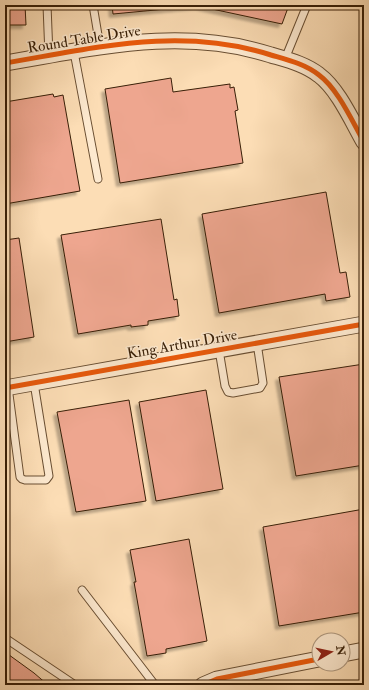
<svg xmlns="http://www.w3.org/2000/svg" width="369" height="690" font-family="'IM FELL Double Pica',serif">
<defs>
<filter id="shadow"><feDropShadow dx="-3.5" dy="3.5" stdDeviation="1" flood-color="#0004"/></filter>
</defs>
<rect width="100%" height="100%" fill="#fcddb5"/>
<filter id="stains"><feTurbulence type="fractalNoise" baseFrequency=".005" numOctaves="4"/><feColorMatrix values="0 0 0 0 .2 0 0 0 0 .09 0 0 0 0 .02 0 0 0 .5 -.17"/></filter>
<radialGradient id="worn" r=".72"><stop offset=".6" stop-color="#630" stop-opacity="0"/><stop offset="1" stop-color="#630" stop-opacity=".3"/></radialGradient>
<path fill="#eea68f" stroke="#381f07" filter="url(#shadow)" d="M5 5H25L26 25H5Z
M112 5H289L282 24 198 6 113 14Z
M171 78 173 92 230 84V88L234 87 238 110 235 111 243 163 120 183 105 89Z
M53 94 54 97 63 95 80 191 5 204V102Z
M326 192 340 273 346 272 350 297 326 301 325 294 219 313 202 214Z
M161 219 174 300 177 299 179 316 148 321V325L131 327V325L78 334 61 235Z
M19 238 34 337 5 342V240Z
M364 364V465L296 476 279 377Z
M206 390 223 489 156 501 139 402Z
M129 400 146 501 76 512 57 412Z
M364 509V612L279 626 263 527Z
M189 539 207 641 166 649V653L147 656 134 582H136L130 550Z
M5 652 34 673 48 685H5Z"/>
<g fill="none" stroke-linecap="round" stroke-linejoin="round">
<defs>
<path id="lane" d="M47 5 49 56
M93 5 100 47
M74 52 98 179
M285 59 307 5
M219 350 225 386 228 392 233 393 260 388 263 383 257 343
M8 387 20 477 22 479 25 480H46L49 476 34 383
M82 590 155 685
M5 638 75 685"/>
<path id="street" d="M5 63C96 48 180 26 271 55 288 60 305 64 319 75 338 89 352 121 364 142
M5 388 364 324
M343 654 364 650
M203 685 217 679 319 659"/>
</defs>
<use href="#lane" stroke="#694e32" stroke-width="9"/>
<use href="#street" stroke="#694e32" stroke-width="17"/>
<use href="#lane" stroke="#fde9cf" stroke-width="7"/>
<use href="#street" stroke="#fde9cf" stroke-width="15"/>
<defs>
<path id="cycleway" d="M5 63C96 48 180 26 271 55 288 60 305 64 319 75 338 89 352 121 364 142
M5 388 364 324
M203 685 217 679 319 659"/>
</defs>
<use href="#cycleway" stroke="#fde9cf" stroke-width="8"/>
<use href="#cycleway" stroke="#e8590c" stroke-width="5"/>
</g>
<g text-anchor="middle" stroke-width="3" stroke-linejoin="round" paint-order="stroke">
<g font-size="15" fill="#381f07" stroke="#fde9cf">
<text transform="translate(84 39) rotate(-9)" y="5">Round Table Drive</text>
<text transform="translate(182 344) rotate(-10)" y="5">King Arthur Drive</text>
</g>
</g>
<rect width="369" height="690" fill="none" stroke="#fcddb5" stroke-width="20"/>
<rect x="6" y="6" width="357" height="678" fill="none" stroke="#381f07" stroke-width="2"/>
<rect x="10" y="10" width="349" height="670" fill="none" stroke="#381f07"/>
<g transform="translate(331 652) rotate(81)"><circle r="19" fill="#fde9cf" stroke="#ae987f"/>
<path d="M0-3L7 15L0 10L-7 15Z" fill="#8f2418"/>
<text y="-6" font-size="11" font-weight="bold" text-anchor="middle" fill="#381f07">N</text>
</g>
<rect width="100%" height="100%" filter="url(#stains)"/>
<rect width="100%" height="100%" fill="url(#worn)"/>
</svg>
